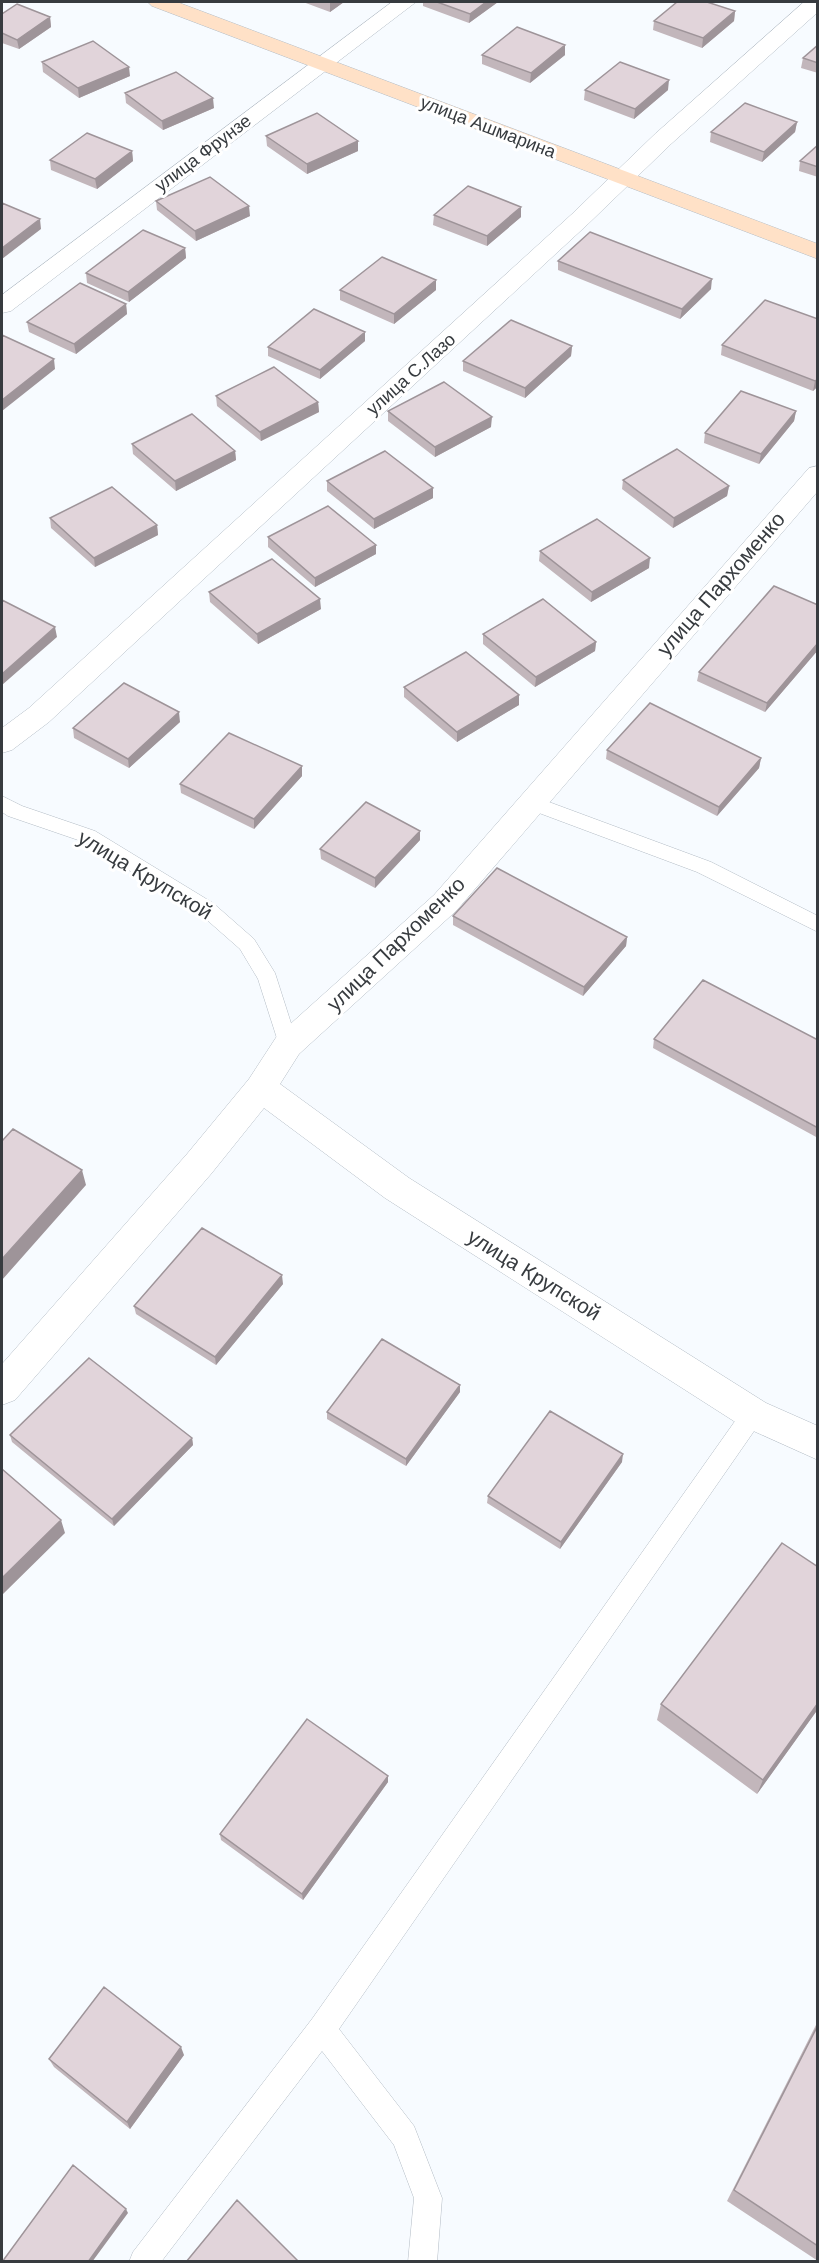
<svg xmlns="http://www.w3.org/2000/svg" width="819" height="2263" font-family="Helvetica,sans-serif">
<rect width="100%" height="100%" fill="#f7fbff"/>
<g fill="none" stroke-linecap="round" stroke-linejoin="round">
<defs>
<path id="lane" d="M530 795 711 862 818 916V932L697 872 523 807 521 802 523 797Z
M2 796 22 806 95 831 213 903 254 939 275 973 298 1045 295 1051 288 1053 281 1051 258 979 240 949 199 913 81 841 8 816 2 812Z
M753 1404 761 1407 764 1414 761 1421 339 2029 414 2126 442 2198 437 2262H408L414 2198 394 2145 322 2051 161 2262H129L133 2252 312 2019 745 1407Z"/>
<path id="street" d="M392 2H416L11 311 2 313V295Z
M804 2H818V12L671 144 588 224 49 722 12 750 2 753V728L29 708 572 214 655 134Z
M818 466V491L456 911 299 1054 280 1084 409 1178 766 1403 818 1426V1460L740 1425 385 1198 264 1108 211 1174 15 1400 2 1405V1364L187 1154 249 1079 277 1036 434 895 809 468Z"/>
<path id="secondary" d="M148 2H177L818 244V259L152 6Z"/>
</defs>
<use href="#lane" stroke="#b3bcc5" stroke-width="1"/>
<use href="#street" stroke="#b3bcc5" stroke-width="1"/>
<use href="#secondary" stroke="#b3bcc5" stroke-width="1"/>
<use href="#lane" fill="#fff" fill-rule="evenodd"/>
<use href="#street" fill="#fff" fill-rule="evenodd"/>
<use href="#secondary" fill="#ffe1c7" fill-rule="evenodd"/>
</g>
<path fill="#c2b6bb" d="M303 2H344L330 12Z
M423 2H498L469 23 423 6Z
M735 11 734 21 702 48 653 30 654 21Z
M2 14 50 17 51 27 19 49 2 43Z
M818 45V73L801 68 803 58Z
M482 55H565L530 83 482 64Z
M42 62 130 76 79 98 43 72Z
M585 90H668L634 119 584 100Z
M125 93 214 108 163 130 126 103Z
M797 122 795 132 762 162 710 142 711 132Z
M266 136 358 141V151L307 174 267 146Z
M818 145V177L799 171 800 161Z
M132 151 133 161 97 189 51 170 50 160Z
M156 201 250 216 196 241 157 210Z
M434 215 521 217 487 246 433 225Z
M185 248 186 258 129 302 87 283 86 273Z
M558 261 711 289 680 319 558 270Z
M340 290H436L394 324 340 300Z
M126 304 127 314 76 354 29 332 27 322Z
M818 319V386L813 391 721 355 722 345Z
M365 341 320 379 268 356V347Z
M572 346 571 356 525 398 463 371V361Z
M216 396 318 402 319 412 261 441 217 406Z
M388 411 491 427 435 457 388 421Z
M796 411 794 421 759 464 704 443 705 433Z
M132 444 235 451 236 460 176 491 133 454Z
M623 480 729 486 727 496 673 528 622 489Z
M327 481 433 488V498L374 529 327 491Z
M50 518 157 525 158 535 95 567 51 528Z
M268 537 376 554 315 587 268 547Z
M540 551 649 568 591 602 539 561Z
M209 592 321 609 258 644 210 602Z
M818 605V650L765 712 697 681 699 672Z
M483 634 596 642 595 651 535 687 483 644Z
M404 687 519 705 457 742 404 697Z
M180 722 129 768 74 738 73 728Z
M607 750 761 758 759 768 717 816 606 759Z
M302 766V776L254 829 181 793 180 784Z
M420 831V840L375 888 321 859 320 849Z
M453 916 627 937 626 946 583 996 453 925Z
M654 1039 818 1040V1138L653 1048Z
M283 1284 216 1365 136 1314 134 1306Z
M460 1392 406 1466 327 1419V1412Z
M10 1435 192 1438 193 1445 114 1526 12 1442Z
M622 1462 560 1549 487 1503 488 1496Z
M818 1567V1709L757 1794 657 1720 661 1704Z
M388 1776V1782L303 1900 221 1840 220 1834Z
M818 2021V2261L727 2201Z
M184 2055 130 2129 54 2067 49 2059Z"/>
<path fill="#9e9499" d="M330 2H344L330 12Z
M486 2H498L469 23 470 14Z
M735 11 734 21 702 48 703 38Z
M50 17 51 27 19 49 17 40Z
M565 45V55L530 83 531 73Z
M129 67 130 76 79 98 78 88Z
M669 80 668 90 634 119 635 109Z
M213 98 214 108 163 130 162 121Z
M797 122 795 132 762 162 764 152Z
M358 141V151L307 174V164Z
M132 151 133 161 97 189 95 179Z
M249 206 250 216 196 241 195 231Z
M521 207V217L487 246V236Z
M40 219 41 229 2 259V248Z
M185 248 186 258 129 302 128 292Z
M712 279 711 289 680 319 682 309Z
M436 280V290L394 324V314Z
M126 304 127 314 76 354 74 344Z
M365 332V341L320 379V370Z
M572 346 571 356 525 398V388Z
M54 359 55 369 2 411V400Z
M818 379V386L813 391 815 381Z
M318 402 319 412 261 441 260 432Z
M796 411 794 421 759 464 761 454Z
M492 417 491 427 435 457V447Z
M235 451 236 460 176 491 175 481Z
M729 486 727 496 673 528 674 518Z
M433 488V498L374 529V519Z
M157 525 158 535 95 567 94 558Z
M376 545V554L315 587V578Z
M650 558 649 568 591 602 592 592Z
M320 599 321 609 258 644 257 634Z
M55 627 57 637 2 685V674Z
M596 642 595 651 535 687 536 677Z
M818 643V650L765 712 767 703Z
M519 695V705L457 742V732Z
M179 712 180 722 129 768 128 759Z
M761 758 759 768 717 816 719 807Z
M302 766V776L254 829V819Z
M420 831V840L375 888V878Z
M627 937 626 946 583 996 584 987Z
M82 1170 86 1185 2 1280V1259Z
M282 1275 283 1284 216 1365 215 1357Z
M460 1385V1392L406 1466V1459Z
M192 1438 193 1445 114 1526 112 1519Z
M623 1454 622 1462 560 1549 561 1542Z
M61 1520 65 1533 2 1595V1578Z
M818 1703V1709L757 1794 763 1780Z
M388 1776V1782L303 1900 302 1894Z
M181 2047 184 2055 130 2129 127 2122Z
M126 2209 128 2213 92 2262H88Z"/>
<path fill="#e1d4da" stroke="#9e9499" stroke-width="1.5" d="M437 2H486L470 14Z
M677 2H707L735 11 703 38 654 21Z
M17 4 50 17 17 40 2 33V14Z
M517 27 565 45 531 73 482 55Z
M93 41 129 67 78 88 42 62Z
M818 45V63L803 58Z
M620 62 669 80 635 109 585 90Z
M176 72 213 98 162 121 125 93Z
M745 103 797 122 764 152 711 132Z
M317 113 358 141 307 164 266 136Z
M87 133 132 151 95 179 50 160Z
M818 145V167L800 161Z
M210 177 249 206 195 231 156 201Z
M468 186 521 207 487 236 434 215Z
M2 203 40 219 2 248Z
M143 230 185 248 128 292 86 273Z
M590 232 712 279 682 309 558 261Z
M382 257 436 280 394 314 340 290Z
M80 283 126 304 74 344 27 322Z
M765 300 818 319V379L815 381 722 345Z
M314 309 365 332 320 370 268 347Z
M511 320 572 346 525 388 463 361Z
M2 335 54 359 2 400Z
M274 367 318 402 260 432 216 396Z
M444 382 492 417 435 447 388 411Z
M741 391 796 411 761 454 705 433Z
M192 414 235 451 175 481 132 444Z
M677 449 729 486 674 518 623 480Z
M385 451 433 488 374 519 327 481Z
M112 487 157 525 94 558 50 518Z
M328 506 376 545 315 578 268 537Z
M597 519 650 558 592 592 540 551Z
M272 559 320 599 257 634 209 592Z
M774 586 818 605V643L767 703 699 672Z
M543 599 596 642 536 677 483 634Z
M2 600 55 627 2 674Z
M466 652 519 695 457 732 404 687Z
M124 683 179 712 128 759 73 728Z
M650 703 761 758 719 807 607 750Z
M229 733 302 766 254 819 180 784Z
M366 802 420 831 375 878 320 849Z
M497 868 627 937 584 987 453 916Z
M703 980 818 1040V1128L654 1039Z
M13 1129 82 1170 2 1259V1141Z
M202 1228 282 1275 215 1357 134 1306Z
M382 1339 460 1385 406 1459 327 1412Z
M89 1358 192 1438 112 1519 10 1435Z
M550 1411 623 1454 561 1542 488 1496Z
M2 1469 61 1520 2 1578Z
M782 1543 818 1567V1703L763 1780 661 1704Z
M307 1719 388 1776 302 1894 220 1834Z
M104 1987 181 2047 127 2122 49 2059Z
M818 2025V2246L734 2190Z
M73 2165 126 2209 88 2262H2Z
M237 2200 299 2262H186Z"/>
<g text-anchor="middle" stroke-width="6" stroke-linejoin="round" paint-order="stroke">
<g font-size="18" fill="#373b3f" stroke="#fff">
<text transform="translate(488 127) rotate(21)" y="6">улица Ашмарина</text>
<text transform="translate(203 153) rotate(-37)" y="6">улица Фрунзе</text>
<text transform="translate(411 374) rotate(-42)" y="6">улица С.Лазо</text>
</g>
<g font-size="21" fill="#373b3f" stroke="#fff">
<text transform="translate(721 584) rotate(-49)" y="7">улица Пархоменко</text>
<text transform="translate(145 875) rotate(31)" y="7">улица Крупской</text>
<text transform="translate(396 944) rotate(-44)" y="7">улица Пархоменко</text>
<text transform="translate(534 1275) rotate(32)" y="7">улица Крупской</text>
</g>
</g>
<rect width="819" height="2263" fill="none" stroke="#373b3f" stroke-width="6"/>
</svg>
